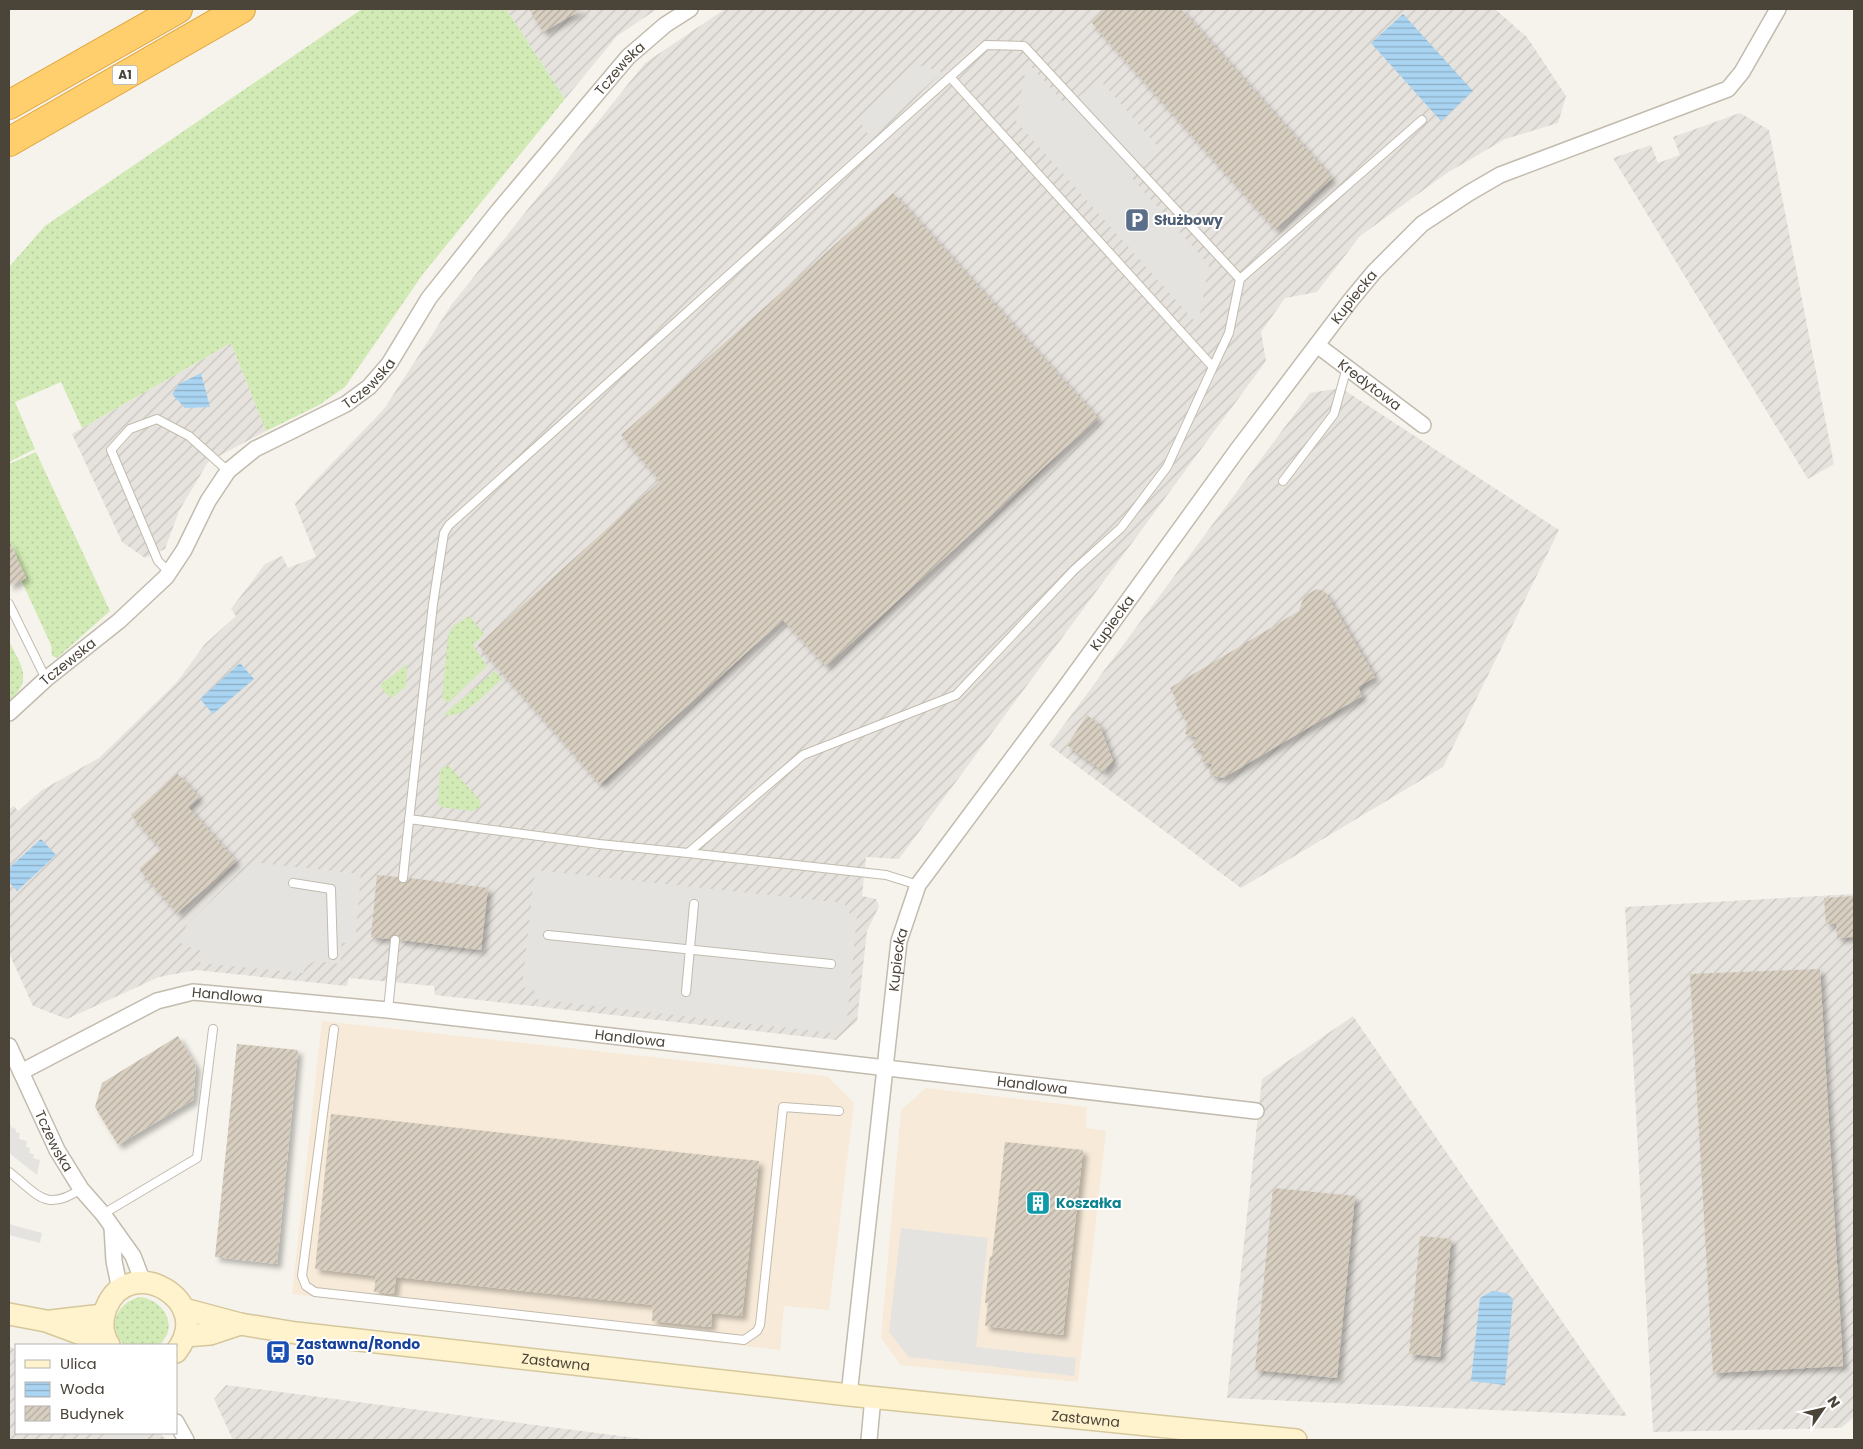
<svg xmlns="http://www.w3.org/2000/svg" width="1863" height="1449" font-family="Poppins,sans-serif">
<defs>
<pattern id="industrial-furrows" width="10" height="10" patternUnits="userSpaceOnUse" patternTransform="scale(1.25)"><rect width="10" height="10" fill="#e6e2dd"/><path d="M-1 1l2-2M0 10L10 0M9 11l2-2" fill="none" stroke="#c7c3be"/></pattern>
<pattern id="grass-dots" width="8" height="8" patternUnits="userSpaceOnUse" patternTransform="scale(1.25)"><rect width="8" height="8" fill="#d2eab5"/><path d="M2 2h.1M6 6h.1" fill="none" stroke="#b6ca9c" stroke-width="1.8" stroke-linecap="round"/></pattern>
<pattern id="water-rules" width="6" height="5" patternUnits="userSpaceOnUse" patternTransform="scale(1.25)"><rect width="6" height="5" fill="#a9d4f2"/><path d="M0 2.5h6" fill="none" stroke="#8caec5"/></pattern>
<pattern id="building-hatch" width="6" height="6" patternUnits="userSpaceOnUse" patternTransform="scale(1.25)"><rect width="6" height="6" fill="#d8cfc1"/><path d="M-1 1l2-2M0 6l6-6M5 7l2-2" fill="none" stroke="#b1aa9e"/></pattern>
<filter id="shadow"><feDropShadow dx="4.5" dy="4.5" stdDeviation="2.5" flood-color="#0004"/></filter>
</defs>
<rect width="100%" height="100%" fill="#f6f3ec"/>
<path fill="#f7ead8" d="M322 1021 827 1076 854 1103 829 1310 784 1306 780 1350 292 1294Z
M926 1088 1087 1107 1086 1128 1106 1131 1078 1382 901 1365 881 1338 901 1110Z"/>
<path fill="url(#industrial-furrows)" d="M506 9H657L617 36 565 99Z
M725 9H1495L1527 37 1566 96 1558 123 1505 139 1447 173 1360 236 1317 292 1285 298 1261 332 1266 361 899 859 866 857 862 896 876 899 879 906 867 931 857 1021 836 1040 435 995 434 986 349 978 347 986 196 970 159 977 67 1019 33 1006 9 953V809L14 806 18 811 42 790 99 758 177 682 205 644 236 616 231 609 265 564 282 556 288 568 316 557 295 504 313 483 384 409 452 304 645 63Z
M1740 113 1769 130 1834 464 1808 479 1613 158 1651 145 1658 163 1680 155 1673 137Z
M231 343 266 431 208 462 179 511 165 549 145 558 122 542 72 434Z
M1341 388 1559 530 1443 767 1241 888 1049 745 1310 393Z
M1854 894V1417L1841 1428 1653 1432 1625 907Z
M1353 1016 1627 1416 1227 1398 1262 1079Z
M9 1346 16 1350V1433H159L167 1440H9Z
M226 1385 651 1440H233L214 1399Z"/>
<path fill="url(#grass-dots)" d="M362 9H506L565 99 423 274 345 387 319 405 266 431 231 343 82 428 61 382 15 402 35 449 9 462V267L45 226Z
M36 452 110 611 57 658 52 656 51 645 9 554V464Z
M469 616 484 634 473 645 487 666 448 703 442 698 448 636 452 627Z
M9 641C21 666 34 679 9 701Z
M407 664 406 686 392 698 385 693 380 685Z
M495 671 502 679C489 690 462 722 444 714Z
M448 765 479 799 481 804 479 808 472 811 441 807 438 804 440 770Z
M140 1297C164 1300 180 1327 159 1345H125C105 1328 117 1302 140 1297Z"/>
<path fill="#e5e3e0" d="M1027 62 1066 105 1101 81 1160 149 1130 176 1209 265 1198 325 1016 121Z
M919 65 942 72 870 137 858 119Z
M252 862 361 874 355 943H342L340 964 315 961 306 966 303 973 200 963 201 951 180 943 187 924Z
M535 870 844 903 850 914 857 916 847 1018 832 1033 534 999V989L522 987Z
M9 1124H11V1127L16 1129V1132L20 1133 19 1139 27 1141 26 1147 30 1148 29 1153 34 1154 33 1158 40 1160 37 1175 9 1153Z
M9 1224 42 1233 40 1243 9 1235Z
M901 1228 988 1238 976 1347 1076 1358 1074 1376 909 1357 889 1332Z
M110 1433H141L145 1440H101L100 1437Z"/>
<path fill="url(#water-rules)" d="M1403 14 1473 91 1441 121 1371 43Z
M201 373 210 407 185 408 172 394 179 384Z
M240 663 254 679 213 714 200 699Z
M41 839 56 855 17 891 9 882V868Z
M1492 1291 1506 1293 1513 1299 1505 1385 1471 1381 1480 1298Z"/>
<path fill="url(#building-hatch)" filter="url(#shadow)" d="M529 9H583L543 32Z
M1105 9H1181L1332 178 1275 229 1091 22Z
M893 193 1098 418 826 666 783 620 600 784 478 645 660 481 621 435Z
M9 540 26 578 9 586Z
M1317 589 1325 592 1375 677 1358 687 1362 696 1223 778 1209 774 1212 764 1200 761 1204 751 1193 748 1196 737 1185 734 1188 724 1175 703 1177 701 1170 688 1299 611 1304 596Z
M1087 715 1099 724 1113 761 1104 772 1067 745Z
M177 773 199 797 188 807 236 861 177 913 139 869 161 849 131 815Z
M377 875 397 877 402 883H406L409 878 488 888 481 950 401 940 396 935 390 939 371 937Z
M1854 896V937L1837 938 1836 923 1826 924 1824 898Z
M1820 969 1843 1366 1713 1373 1690 974Z
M178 1036 196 1066 193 1100 118 1145 95 1107 102 1083Z
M237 1044 298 1050 277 1264 215 1257Z
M331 1114 759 1161 742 1316 712 1313 711 1327 652 1321 653 1305 396 1277 394 1294 374 1292 376 1276 315 1269Z
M1005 1142 1083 1150 1063 1335 985 1326 988 1303H985L990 1256 992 1257Z
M1273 1188 1355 1196 1337 1378 1255 1370Z
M1420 1236 1451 1239 1440 1357 1409 1354Z"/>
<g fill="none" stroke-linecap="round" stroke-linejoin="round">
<defs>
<path id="lane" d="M950 77 986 45 1024 46 1240 279 1229 333 1213 367
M1240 279 1422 120
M1283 481 1334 414 1347 367
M169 572 158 561 111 450 130 429 157 419 189 436 228 471
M9 604 46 679
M688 853 886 875 918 885
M403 878 407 839 433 604 444 533 449 525 950 77 1213 367 1167 467 1121 528 1074 570 956 695 803 755 688 853 599 844 409 819
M293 883 331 889 333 955
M548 935 831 964
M686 992 694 904
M388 1010 395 940
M334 1029 302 1276 306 1286 315 1292 744 1340 757 1331 760 1325 783 1107 839 1111
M9 1172C38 1194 45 1213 81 1189
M103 1214 197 1158 213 1029"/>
<g id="street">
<path id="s1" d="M1317 345 1423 425"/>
<path id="s2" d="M9 713 46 679 119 621 166 577 184 550 208 501 228 471 255 449 346 404 369 387 389 364 429 298 499 210 628 57 665 25 690 9"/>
<path id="s3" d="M9 1046 57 1150 81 1189 103 1214 133 1256 143 1282"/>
<path id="s4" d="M21 1072 157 1001 193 992 388 1010 1256 1111"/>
<path d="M112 1227 114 1261 120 1290"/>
<path id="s5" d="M849 1395 899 941 918 885 1067 685 1238 449 1350 301 1374 272 1422 224 1469 193 1500 175 1728 89 1742 72 1778 9"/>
<path d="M176 1422 186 1440"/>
<path d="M869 1440 873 1397"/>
</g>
<g id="secondary">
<path id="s6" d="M184 1309 240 1324 296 1333 849 1395 1296 1440"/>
<path d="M9 1314 46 1321 89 1337 105 1339"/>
<path d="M51 1321 103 1315"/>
<path d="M185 1336 210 1334 240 1324"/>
<path d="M109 1345C102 1334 101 1321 106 1308 129 1251 217 1300 176 1352"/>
</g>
<path id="highway" d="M9 105 178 9
M9 142 241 9"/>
</defs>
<use href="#lane" stroke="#c2bbae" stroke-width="10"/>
<use href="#street" stroke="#c2bbae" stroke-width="18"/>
<use href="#secondary" stroke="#d6c79b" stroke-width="24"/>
<use href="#highway" stroke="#e0a43c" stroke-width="30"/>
<use href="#lane" stroke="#fff" stroke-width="8"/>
<use href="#street" stroke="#fff" stroke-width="15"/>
<use href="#secondary" stroke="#fff3cd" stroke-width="21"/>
<use href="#highway" stroke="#ffcf6e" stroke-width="28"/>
</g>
<defs>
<symbol id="parking-square" viewBox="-11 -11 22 22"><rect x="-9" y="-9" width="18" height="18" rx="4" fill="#5c6f8a" stroke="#fff"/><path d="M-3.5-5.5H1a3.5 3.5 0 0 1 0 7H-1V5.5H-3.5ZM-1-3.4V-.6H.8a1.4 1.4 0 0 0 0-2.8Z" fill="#fff"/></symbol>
<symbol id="building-square" viewBox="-11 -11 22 22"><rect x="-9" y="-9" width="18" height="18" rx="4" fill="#0f9aa8" stroke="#fff"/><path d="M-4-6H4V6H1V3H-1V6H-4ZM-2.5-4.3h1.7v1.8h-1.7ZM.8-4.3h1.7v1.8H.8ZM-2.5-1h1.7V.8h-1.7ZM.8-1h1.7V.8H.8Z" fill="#fff"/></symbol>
<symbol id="bus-square" viewBox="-11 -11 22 22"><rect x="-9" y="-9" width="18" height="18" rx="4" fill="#1a4fb4" stroke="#fff"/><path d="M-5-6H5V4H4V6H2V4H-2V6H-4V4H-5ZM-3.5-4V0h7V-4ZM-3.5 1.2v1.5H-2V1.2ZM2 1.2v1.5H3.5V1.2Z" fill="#fff"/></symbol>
</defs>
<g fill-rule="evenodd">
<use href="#parking-square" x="1123" y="206" width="28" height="28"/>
<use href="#building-square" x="1024" y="1189" width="28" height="28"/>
<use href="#bus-square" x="264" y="1338" width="28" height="28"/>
</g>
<g text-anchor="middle" stroke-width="4" stroke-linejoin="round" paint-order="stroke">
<rect fill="#fff" stroke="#817c74" stroke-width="1" x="112.5" y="65.5" width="25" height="19" rx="4"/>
<g font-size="12" font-weight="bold" fill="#4b4439">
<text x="125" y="79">A1</text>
</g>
<g font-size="14" fill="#4b4439" stroke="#fff">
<text dy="5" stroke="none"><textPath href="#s2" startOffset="902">Tczewska</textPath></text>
<text dy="5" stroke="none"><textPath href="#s5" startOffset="1248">Kupiecka</textPath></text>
<text dy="5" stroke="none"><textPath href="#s2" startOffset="498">Tczewska</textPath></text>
<text dy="5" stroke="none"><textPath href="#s1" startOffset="66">Kredytowa</textPath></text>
<text dy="5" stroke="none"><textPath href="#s5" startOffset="842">Kupiecka</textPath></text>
<text dy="5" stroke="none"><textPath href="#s2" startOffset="78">Tczewska</textPath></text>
<text dy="5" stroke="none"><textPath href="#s5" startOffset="438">Kupiecka</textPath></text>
<text dy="5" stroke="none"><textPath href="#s4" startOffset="225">Handlowa</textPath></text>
<text dy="5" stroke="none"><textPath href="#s4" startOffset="630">Handlowa</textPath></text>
<text dy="5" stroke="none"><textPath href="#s4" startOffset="1035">Handlowa</textPath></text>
<text dy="5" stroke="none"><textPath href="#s3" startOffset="105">Tczewska</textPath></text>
<text dy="5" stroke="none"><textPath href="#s6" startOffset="376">Zastawna</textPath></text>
<text dy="5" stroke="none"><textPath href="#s6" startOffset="909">Zastawna</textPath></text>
</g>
<g font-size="14" font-weight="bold" fill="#4e5e75" stroke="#fff" text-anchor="start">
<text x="1154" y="225">Służbowy</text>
</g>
<g font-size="14" font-weight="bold" fill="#0d838f" stroke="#fff" text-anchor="start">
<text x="1056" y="1208">Koszałka</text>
</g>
<g font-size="14" font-weight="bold" fill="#164399" stroke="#fff" text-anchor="start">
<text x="296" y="1349">Zastawna/Rondo<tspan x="296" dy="16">50</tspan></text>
</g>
</g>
<rect width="1863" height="1449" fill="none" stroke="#4b4439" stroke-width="20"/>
<rect x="15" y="1344" width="162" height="90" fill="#ffffff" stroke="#b7b4b0"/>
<rect x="25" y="1360" width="25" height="8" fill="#fff3cd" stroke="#b7b4b0"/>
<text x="60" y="1369" font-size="15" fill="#4b4439">Ulica</text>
<rect x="25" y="1382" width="25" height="15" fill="url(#water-rules)" stroke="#b7b4b0"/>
<text x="60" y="1394" font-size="15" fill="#4b4439">Woda</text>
<rect x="25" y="1406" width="25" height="15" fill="url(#building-hatch)" stroke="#b7b4b0"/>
<text x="60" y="1419" font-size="15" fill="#4b4439">Budynek</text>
<g transform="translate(1823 1409) rotate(56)" stroke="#ffffff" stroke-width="4" paint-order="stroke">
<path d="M0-4L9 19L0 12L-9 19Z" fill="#4b4439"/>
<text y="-8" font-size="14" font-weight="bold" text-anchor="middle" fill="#4b4439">N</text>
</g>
</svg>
